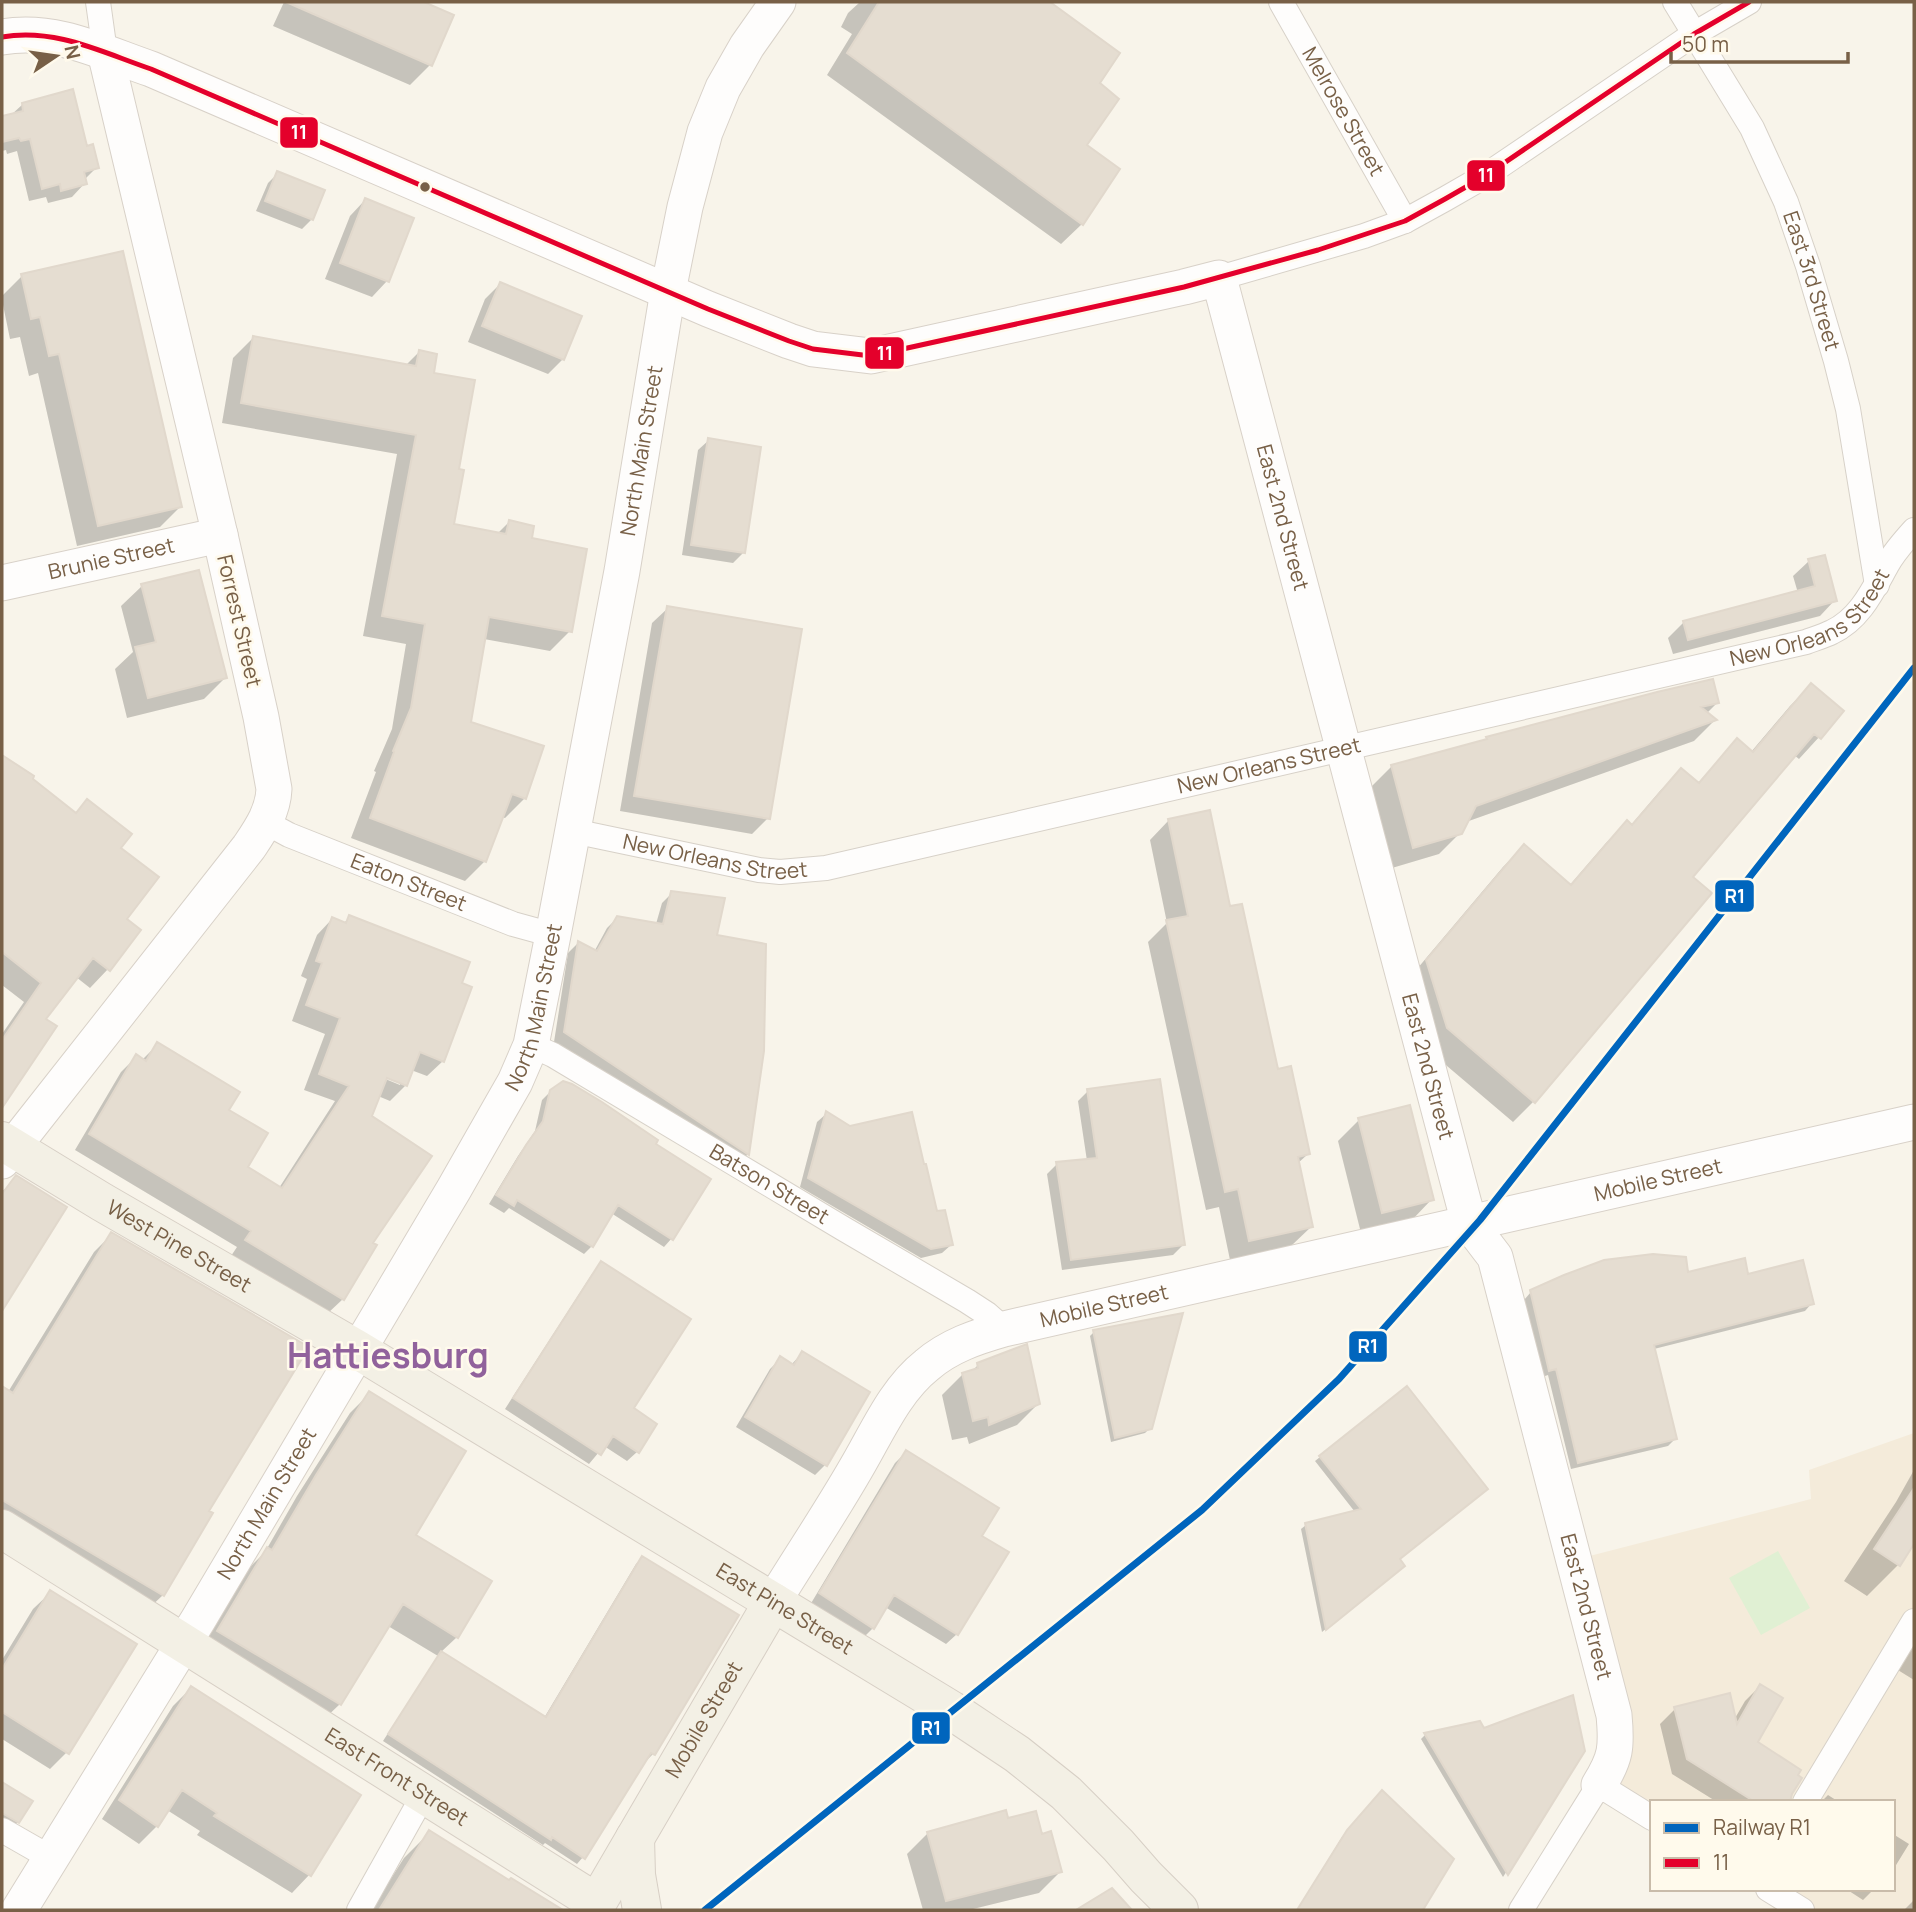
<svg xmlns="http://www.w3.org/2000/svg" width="1916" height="1912" font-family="Manrope,sans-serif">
<rect width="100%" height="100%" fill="#f8f4ea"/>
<path fill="#f4ebda" d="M1914 1433V1910H1802L1768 1889H1893V1802H1652V1818L1599 1785 1609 1769 1574 1560 1811 1499 1809 1470Z"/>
<path fill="#e0f0d3" d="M1778 1551 1810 1608 1761 1635 1729 1578Z"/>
<path fill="#0003" fill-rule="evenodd" d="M284 2H420L452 16 430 65 410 85 273 26Z
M860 2H1047L1117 54 1097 84 1085 145 1082 224 1061 244 827 75 852 34 841 27 848 13Z
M23 104 86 148 97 167 84 180 85 183 72 197 48 203 46 197 29 201 17 151 7 154 6 150 2 151V118L11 115Z
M278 173 312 219 302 229 256 211 268 183Z
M365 200 411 219 387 281 372 297 325 279 350 216Z
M22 276 181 506 160 527 77 546 38 373 29 376 20 337 10 339 2 300V296Z
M500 284 563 359 548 374 468 342 485 299Z
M253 338 406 365 419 352 432 374 457 471 452 526 497 534 509 522 530 540 570 631 550 651 484 639 469 723 525 798 505 818 501 817 485 861 465 881 351 838 376 772 374 771 392 729 406 644 363 636 397 454 222 423 233 358Z
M709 440 743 553 733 563 682 555 698 450Z
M1809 561 1835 600 1820 616 1673 654 1668 638 1684 622 1798 593 1793 576Z
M142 586 225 678 204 699 127 718 115 669 133 652 121 606Z
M668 608 768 818 752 834 620 811 652 623Z
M1811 685 1842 712 1799 759 1794 755 1690 877 1533 1102 1513 1122 1427 1049 1406 982 1503 867 1524 846 1569 886 1606 843 1627 822 1631 825 1660 791 1681 770 1697 784 1737 741 1751 752 1790 706Z
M1717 703 1706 714 1714 721 1694 741 1466 822 1460 833 1439 854 1392 868 1371 787 1392 766 1483 742 1487 738Z
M2 757 32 777 30 779 75 814 88 801 119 848 124 919 108 969 90 988 76 977 44 1019 55 1027 2 1104V1034L24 1002 2 985Z
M1169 820 1229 908 1277 1071 1308 1154 1297 1164 1311 1227 1291 1246 1230 1260 1219 1207 1206 1210 1148 942 1167 923 1150 840Z
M672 893 715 936 762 1051 748 1154 738 1164 554 1042 568 953 578 943 594 952 607 928 617 918 656 924 662 903Z
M350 917 460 984 443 1061 427 1076 411 1070 406 1085 390 1101 378 1096 370 1117V1243L343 1299 327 1314 231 1256 237 1247 75 1150 121 1072 136 1057 142 1060 158 1044 227 1110 245 1168 279 1188 335 1101 304 1090 325 1034 292 1021 307 979 301 976 317 935 332 919 343 924ZM379 1073 400 1081V1085L378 1076Z
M551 1091 653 1145 672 1238 664 1247 611 1213 592 1246 584 1254 509 1208 504 1213 489 1204 518 1156 535 1131 542 1100Z
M1088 1091 1183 1245 1173 1255 1062 1270 1047 1174 1057 1164 1087 1161 1078 1101Z
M826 1114 922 1166 936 1213 951 1245 942 1253 921 1258 800 1187 817 1122Z
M1359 1120 1432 1199 1412 1220 1361 1233 1338 1141Z
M16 1177 65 1207 2 1307V1192Z
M111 1235 207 1512 163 1595 145 1612 2 1528V1388L8 1392 94 1252Z
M601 1264 631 1409 637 1452 627 1461 604 1446 589 1464 505 1409 592 1274Z
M1687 1274 1747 1276 1812 1303 1805 1311 1654 1349 1675 1439 1668 1446 1571 1469 1548 1375 1542 1377 1524 1300 1531 1292Z
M1094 1332 1150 1428 1145 1433 1111 1442 1090 1336Z
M802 1353 825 1465 815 1475 736 1427 770 1369 780 1359 791 1365Z
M978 1365 1038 1404 1017 1425 969 1444 967 1437 952 1440 942 1395 963 1374 971 1372Z
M1407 1388 1398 1570 1322 1632 1301 1529 1306 1525 1355 1512 1315 1461Z
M369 1394 413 1536 457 1637 440 1653 544 1718 636 1564 642 1558 737 1616 653 1754 647 1760 645 1759 583 1857 577 1864 545 1843 543 1845 383 1741 438 1656 388 1626 340 1704 320 1723 199 1650 248 1569 265 1552 297 1496 350 1413Z
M906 1452 979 1536 957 1634 946 1644 885 1607 873 1628 862 1639 810 1605 895 1463Z
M1914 1470V1541L1898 1565 1867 1596 1844 1581 1896 1502Z
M50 1593 67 1752 50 1769 2 1739V1660L33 1609Z
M1914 1633V1680L1893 1667Z
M1760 1686 1756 1743 1790 1794 1789 1802H1717L1672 1774 1660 1724 1675 1709 1734 1720 1745 1701Z
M191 1688 310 1874 292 1893 197 1835 200 1831 167 1810 157 1826 139 1844 102 1819 173 1706Z
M1479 1723 1483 1731 1584 1751 1503 1877 1421 1739 1425 1735Z
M2 1785 30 1802 18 1822 8 1832 2 1828Z
M1382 1792 1452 1859 1421 1910H1297L1342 1837Z
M1828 1795 1839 1802H1821Z
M1007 1821 1041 1836 1060 1872 1039 1893 969 1910H923L907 1854 928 1833Z
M429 1833 509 1882 548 1903 544 1910H371L404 1858Z
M1893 1834 1909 1844 1893 1870Z
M1846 1889H1874L1863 1900Z
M1914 1900V1910H1904Z"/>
<path fill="#e5ddd1" stroke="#e1d8cc" stroke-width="2" d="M286 2H424L454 15 432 66Z
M879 2H1050L1120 53 1100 83 1119 99 1087 145 1120 169 1083 225 847 53Z
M73 89 87 146 93 144 99 168 84 172 87 184 61 191 60 184 42 189 30 139 21 141 19 138 2 142V116L23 111 22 103Z
M277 171 325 190 313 220 265 201Z
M365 198 414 218 389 282 340 263Z
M123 251 182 507 98 526 59 354 49 356 40 317 31 319 21 274Z
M500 282 582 316 564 360 482 326Z
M253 336 416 366 419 350 437 354 434 373 475 380 459 469 464 470 454 524 506 534 509 520 534 526 532 538 587 549 572 632 489 617 471 722 544 746 526 799 512 794 486 862 370 818 394 752 393 751 411 708 425 624 382 616 416 435 241 403Z
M708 438 761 447 745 553 691 545Z
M1825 555 1837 601 1688 640 1683 621 1815 586 1808 559Z
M199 570 227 678 148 698 135 647 156 642 141 584Z
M667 606 802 629 770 819 634 796Z
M1713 679 1719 703 1701 707 1717 720 1476 806 1462 834 1413 848 1391 765 1487 739 1486 737 1657 692Z
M1811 683 1844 711 1821 739 1814 734 1693 877 1712 893 1535 1103 1447 1028 1426 960 1524 844 1571 885 1627 820 1632 825 1681 768 1699 783 1737 738 1753 752Z
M2 755 34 776 33 779 76 813 87 799 132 834 121 848 159 877 127 919 141 930 110 971 93 958 46 1019 57 1026 2 1108V1040L41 983 2 952Z
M1210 810 1230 906 1242 904 1278 1069 1291 1066 1310 1154 1298 1157 1313 1227 1249 1241 1238 1189 1225 1192 1166 920 1188 916 1168 819Z
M671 891 725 898 717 935 766 944 764 1051 749 1155 564 1032 578 941 597 951 617 916 663 924Z
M349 915 470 962 462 983 472 987 444 1062 420 1052 407 1086 387 1078 372 1116 432 1156 373 1243 377 1245 344 1300 245 1240 251 1231 89 1134 136 1054 146 1061 157 1042 240 1092 229 1110 268 1133 248 1167 282 1188 349 1086 319 1074 340 1018 306 1005 322 963 316 961 332 917 346 923Z
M1160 1079 1185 1245 1071 1260 1056 1162 1097 1158 1087 1089Z
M563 1081 572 1084 602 1102 658 1140 656 1144 711 1179 673 1240 618 1205 593 1247 517 1200 514 1206 496 1195 526 1145 543 1121 550 1090Z
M1410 1105 1434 1200 1382 1213 1358 1118Z
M826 1111 850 1126 912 1112 924 1164H926L937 1211 945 1210 953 1245 931 1249 808 1178Z
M16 1175 67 1207 2 1311V1194Z
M111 1232 309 1347 209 1511 213 1513 164 1596 2 1500V1386L13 1393Z
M1653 1254 1686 1257 1688 1272 1745 1258 1748 1274 1803 1260 1814 1304 1654 1345 1677 1439 1578 1463 1556 1369 1549 1371 1530 1290 1564 1275 1604 1260Z
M601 1261 691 1319 634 1408 657 1424 639 1453 613 1436 601 1455 513 1398Z
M1183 1313 1152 1429 1115 1438 1093 1330Z
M1027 1344 1040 1404 989 1425 988 1417 973 1421 962 1373 978 1368 977 1363Z
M802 1351 870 1392 827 1466 745 1417 780 1356 794 1365Z
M1407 1386 1488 1489 1400 1559 1405 1566 1326 1630 1305 1523 1361 1509 1319 1456Z
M369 1391 466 1451 416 1535 492 1581 458 1638 403 1604 341 1705 217 1631 267 1547 272 1550 316 1475Z
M906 1450 999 1508 982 1536 1009 1552 958 1635 894 1595 874 1629 819 1593Z
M1914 1488V1544L1900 1566 1874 1549Z
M642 1556 739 1615 655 1755 651 1753 585 1859 552 1837 551 1840 388 1734 441 1651 546 1717Z
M50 1590 137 1644 69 1754 2 1712V1669Z
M1760 1684 1783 1698 1758 1742 1801 1770 1798 1775 1802 1778 1792 1794 1790 1802H1755L1687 1759 1674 1707 1730 1693 1737 1724Z
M191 1686 361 1795 311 1876 214 1816 217 1813 182 1790 158 1827 119 1800Z
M1573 1695 1585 1751 1508 1875 1424 1733 1480 1721 1484 1728Z
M2 1782 33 1801 19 1823 2 1813Z
M1382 1790 1454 1859 1423 1910H1297L1347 1830Z
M1006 1810 1008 1818 1036 1811 1042 1834 1051 1831 1062 1872 946 1901 927 1832Z
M429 1830 509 1880 511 1878 563 1910H379Z
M1112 1888 1132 1910H1076Z"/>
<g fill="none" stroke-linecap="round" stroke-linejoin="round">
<defs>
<g id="street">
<path d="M98 2 105 52"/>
<path id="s1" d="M1281 2 1405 221"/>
<path id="s2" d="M1675 2 1752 128 1786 202 1808 266 1836 361 1848 409 1877 585"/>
<path d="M1219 278 1364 236 1405 221 1445 199 1485 176 1694 34 1749 2"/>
<path id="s3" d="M265 822 289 835 513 924 553 935"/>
<path id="s4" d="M573 831 759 870 780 872 826 868 1806 642C1814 639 1824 636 1832 632 1860 619 1873 590 1887 565 1894 552 1904 541 1914 530"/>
<path id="s5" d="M531 1045 553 1055 844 1229 967 1301 987 1314 1004 1329"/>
<path d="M1805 1802 1914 1621"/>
<path d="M2 1830 51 1858"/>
<path d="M1768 1889 1802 1910"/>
<path d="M359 1910 424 1794"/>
<path d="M1521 1910 1599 1785 1652 1818"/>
</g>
<g id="secondary">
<path id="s6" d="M2 37C56 28 101 52 151 69L708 309 789 341 813 349 871 356 1184 287 1219 278 1469 1223 1495 1257 1614 1715C1617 1747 1616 1758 1599 1785"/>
<path id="s7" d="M2 583 220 535"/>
<path d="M2 1161 249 847C261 829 273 812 274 789L261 717 220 535 105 52"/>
<path id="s8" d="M773 1602C800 1558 829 1515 855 1470 876 1435 894 1391 927 1365 949 1346 976 1337 1004 1329L1914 1122"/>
<path id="s9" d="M19 1910 198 1620 454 1189 515 1082 531 1045 553 935 622 571 668 291 685 207 705 132 723 88 747 46 778 2"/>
</g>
<g id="primary">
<path id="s10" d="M2 1141 102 1202 358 1350 951 1710 1017 1754 1066 1793 1118 1845 1146 1877 1179 1910"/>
<path id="s11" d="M2 1529 597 1903 773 1602"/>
<path d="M635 1838 636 1875 642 1910"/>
</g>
</defs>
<use href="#street" stroke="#d7d1c8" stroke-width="26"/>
<use href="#secondary" stroke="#d8d1c8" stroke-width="37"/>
<use href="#primary" stroke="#d7cfc5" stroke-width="40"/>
<use href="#street" stroke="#fefdfc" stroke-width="24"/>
<use href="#secondary" stroke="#fefdfc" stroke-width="35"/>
<use href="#primary" stroke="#f3f0e5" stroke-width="38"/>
<defs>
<path id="bus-1" d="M2 37C56 28 101 52 151 69L708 309 789 341 813 349 871 356 1184 287 1318 250 1405 221 1445 199 1485 176 1694 34 1749 2"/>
</defs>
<use href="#bus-1" stroke="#fffaec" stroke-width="10"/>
<use href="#bus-1" stroke="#e4002b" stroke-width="5"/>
<defs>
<path id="rail-1" d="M705 1910 1202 1510 1339 1379 1480 1220 1914 668"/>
</defs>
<use href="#rail-1" stroke="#fffaec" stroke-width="12"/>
<use href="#rail-1" stroke="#0065bd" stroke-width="7"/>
</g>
<circle fill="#786047" stroke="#fffaec" stroke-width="2.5" cx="425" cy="187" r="6"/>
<g text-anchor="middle" stroke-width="5" stroke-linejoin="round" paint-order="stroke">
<g font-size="21" fill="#786047" stroke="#fffaec">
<text dy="7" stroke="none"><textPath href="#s1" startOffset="126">Melrose Street</textPath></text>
<text dy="7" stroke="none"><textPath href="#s2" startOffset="312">East 3rd Street</textPath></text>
<text dy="7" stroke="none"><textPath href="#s9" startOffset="1610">North Main Street</textPath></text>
<text dy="7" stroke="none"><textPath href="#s6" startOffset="1536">East 2nd Street</textPath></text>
<text dy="7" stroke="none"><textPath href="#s7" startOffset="112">Brunie Street</textPath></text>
<text dy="7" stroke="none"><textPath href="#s4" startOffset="1279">New Orleans Street</textPath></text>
<text transform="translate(239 621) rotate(77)" y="7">Forrest Street</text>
<text dy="7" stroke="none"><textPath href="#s4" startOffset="712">New Orleans Street</textPath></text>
<text dy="7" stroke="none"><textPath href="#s4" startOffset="145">New Orleans Street</textPath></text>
<text dy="7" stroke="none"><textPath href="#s3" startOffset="156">Eaton Street</textPath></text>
<text dy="7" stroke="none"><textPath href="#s9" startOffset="1043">North Main Street</textPath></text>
<text dy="7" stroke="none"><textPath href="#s6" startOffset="2104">East 2nd Street</textPath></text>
<text dy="7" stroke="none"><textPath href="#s8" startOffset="1040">Mobile Street</textPath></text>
<text dy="7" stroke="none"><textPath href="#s5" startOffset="276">Batson Street</textPath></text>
<text dy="7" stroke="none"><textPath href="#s10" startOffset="206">West Pine Street</textPath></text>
<text dy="7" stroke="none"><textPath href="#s8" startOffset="472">Mobile Street</textPath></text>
<text dy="7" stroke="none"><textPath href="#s9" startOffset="476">North Main Street</textPath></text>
<text dy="7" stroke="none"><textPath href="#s6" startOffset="2670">East 2nd Street</textPath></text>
<text dy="7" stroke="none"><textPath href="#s10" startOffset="912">East Pine Street</textPath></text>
<text dy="7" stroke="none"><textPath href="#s11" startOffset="915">Mobile Street</textPath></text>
<text dy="7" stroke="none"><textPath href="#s11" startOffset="466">East Front Street</textPath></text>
</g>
<g font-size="35" font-weight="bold" fill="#91629c" stroke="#fffaec">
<text x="388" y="1368">Hattiesburg</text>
</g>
</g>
<g stroke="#fffaec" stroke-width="2.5">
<rect x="279" y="116" width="40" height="33" rx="7" fill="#e4002b"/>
<rect x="1466" y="159" width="40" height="33" rx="7" fill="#e4002b"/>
<rect x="864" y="336" width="41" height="34" rx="7" fill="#e4002b"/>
<rect x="1714" y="879" width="41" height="34" rx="7" fill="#0065bd"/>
<rect x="1348" y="1330" width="40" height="33" rx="7" fill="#0065bd"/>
<rect x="911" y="1711" width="40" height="34" rx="7" fill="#0065bd"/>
</g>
<g font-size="19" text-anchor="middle" font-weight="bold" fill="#fff">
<text x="299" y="139">11</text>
<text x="1486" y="182">11</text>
<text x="885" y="360">11</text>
<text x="1735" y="903">R1</text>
<text x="1368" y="1353">R1</text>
<text x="931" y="1735">R1</text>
</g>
<rect width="1916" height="1912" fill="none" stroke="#786047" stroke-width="7"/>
<rect x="1650" y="1800" width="245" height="91" fill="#fffaec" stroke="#c9bcaa" stroke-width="2"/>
<rect x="1664" y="1823" width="35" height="10" fill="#0065bd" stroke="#c9bcaa" stroke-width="2"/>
<text x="1713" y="1835" font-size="21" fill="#786047">Railway R1</text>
<rect x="1664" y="1858" width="35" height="10" fill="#e4002b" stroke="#c9bcaa" stroke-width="2"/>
<text x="1713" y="1870" font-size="21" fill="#786047">11</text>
<g transform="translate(56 56) rotate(77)" stroke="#fffaec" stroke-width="5" paint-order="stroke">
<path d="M0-5L12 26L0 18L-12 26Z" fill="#786047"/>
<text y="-10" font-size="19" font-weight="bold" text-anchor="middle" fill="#786047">N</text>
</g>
<path d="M1671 52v10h177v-10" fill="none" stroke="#786047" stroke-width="3.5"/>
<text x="1682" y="52" font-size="21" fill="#786047" stroke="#fffaec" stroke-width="5" paint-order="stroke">50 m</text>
</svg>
